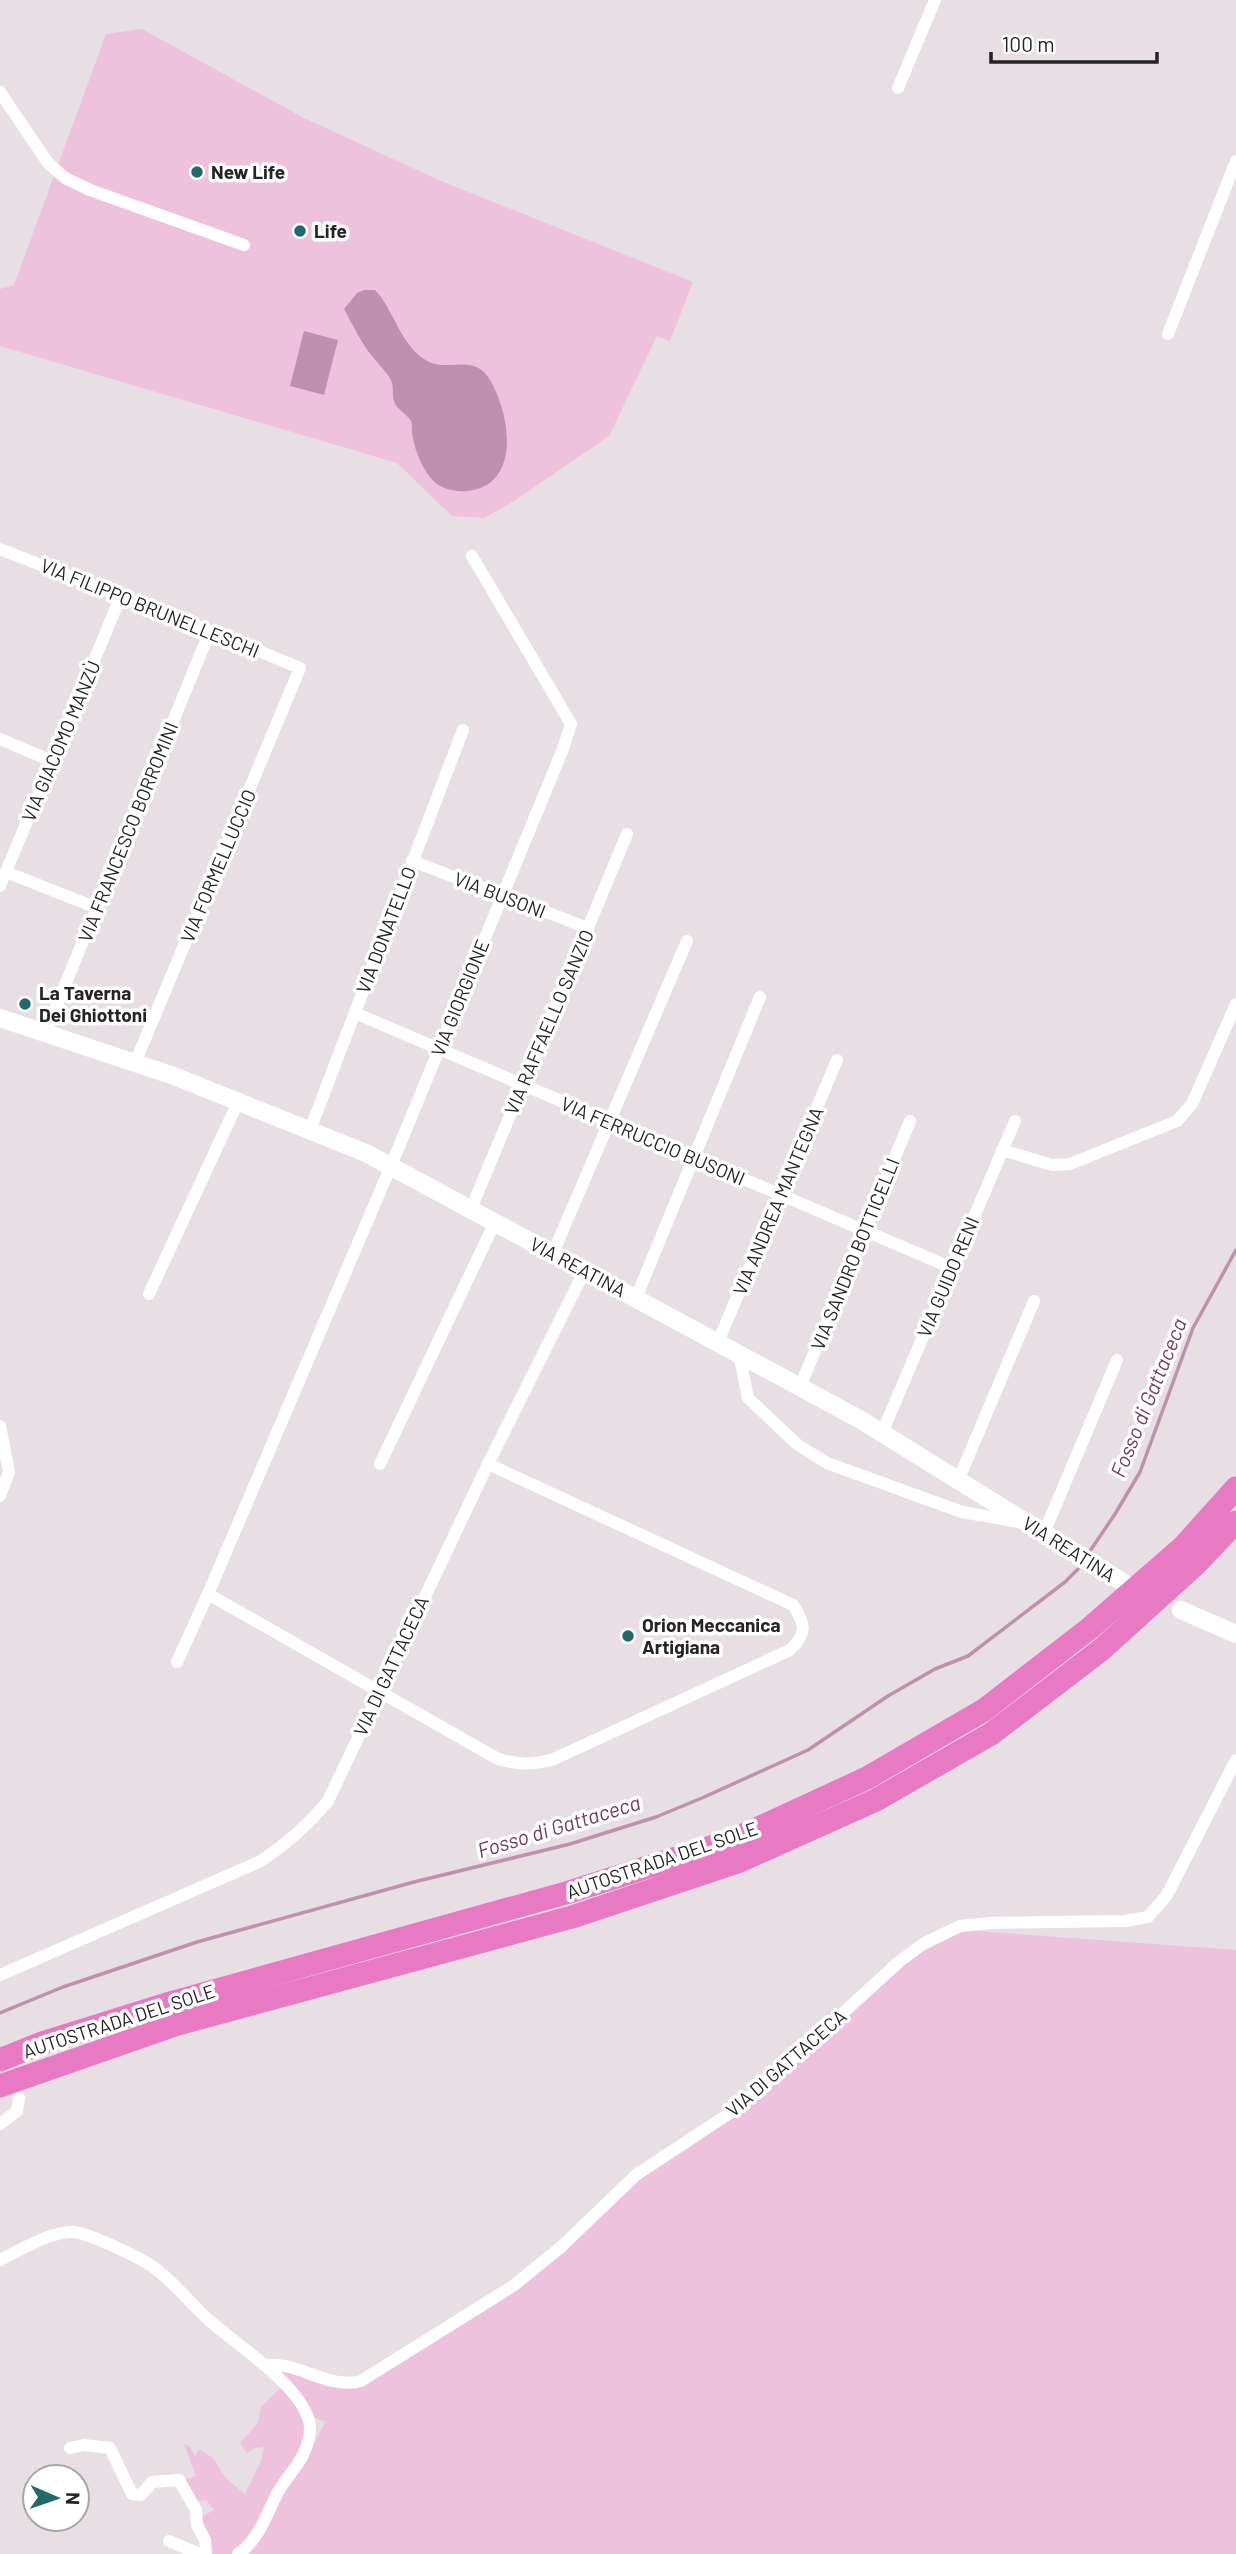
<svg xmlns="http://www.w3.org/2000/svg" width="1236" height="2554" font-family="Barlow,sans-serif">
<rect width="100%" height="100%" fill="#e7dfe4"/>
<path fill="#eec2dc" d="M142 29 304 118 441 181 693 282 670 341 657 336 609 436 514 501 484 518 452 516 397 463 0 346V289L14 285 106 34Z
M962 1930 1236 1950V2554H212L201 2517 214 2510 206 2500 196 2501 184 2480 196 2476 184 2444 190 2447 195 2456 199 2450C215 2457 215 2461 223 2474 228 2481 238 2488 245 2494L261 2461 264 2447 255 2448 247 2453 240 2443 258 2423 261 2407 280 2388C300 2400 305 2421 308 2442H315L325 2422 314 2417 277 2369 327 2385 357 2389 515 2288 657 2163 692 2146 697 2138 926 1945Z"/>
<path fill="#bf91ae" d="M364 290H375C395 311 401 348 429 362 448 371 473 355 488 377 510 410 523 485 468 491 458 492 445 490 437 484 423 473 414 449 412 432 411 427 413 426 411 421 407 414 397 410 394 401 392 394 394 387 391 380 385 370 375 360 368 351 359 338 351 322 344 309L357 293Z
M304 331 338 340 324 395 290 386Z"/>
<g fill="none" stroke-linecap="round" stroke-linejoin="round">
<path stroke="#bf91ae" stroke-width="3.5" d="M1088 1554 1115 1514 1140 1472 1193 1328 1236 1250
M0 2013 63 1987 197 1942 414 1882 570 1844 656 1817 702 1798 808 1750 888 1696 935 1669 968 1656 1065 1582 1078 1569"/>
<path stroke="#fff" stroke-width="12" d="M898 88 935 0
M0 92 48 163 65 178 90 190 244 245
M1168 334 1236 161
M0 549 210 631 300 668 135 1063
M472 556 571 724 563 749 391 1166 208 1594 498 1759C519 1765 534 1765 554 1759L790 1650C807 1634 806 1624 793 1605L488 1464
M0 739 52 761
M412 861 588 928
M6 872 97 908
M0 886 121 596
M355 1013 952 1268
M45 1034 210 631
M310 1130 463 730
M1002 1150 1052 1165 1070 1164 1177 1121 1192 1104 1236 1004
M471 1209 627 834
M553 1253 687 941
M149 1294 238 1102
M636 1298 760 997
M718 1342 837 1060
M739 1354 748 1398 798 1445 827 1463 962 1512 1019 1522
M800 1387 910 1121
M0 1426 9 1472 0 1496
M882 1433 1015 1121
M380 1464 495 1222
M958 1481 1034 1301
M1044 1533 1117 1360
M177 1662 208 1594
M0 1975 259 1862C286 1845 307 1826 328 1801L488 1464 585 1270
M0 2124 17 2111 19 2098
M0 2260C21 2250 50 2231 74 2232 89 2233 138 2257 152 2266 173 2281 190 2303 210 2321 238 2346 299 2384 309 2421 312 2432 307 2447 302 2457 295 2469 285 2480 278 2492 267 2513 259 2540 238 2554
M265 2365C299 2361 327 2390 361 2381L513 2286 561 2247 636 2175 742 2105 900 1961 923 1944 960 1926 990 1923 1125 1921 1148 1917 1167 1895 1236 1760
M70 2448 84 2445 110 2448 132 2494 141 2495 152 2482 179 2480 196 2510 197 2525 205 2540 206 2554
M169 2541 200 2554"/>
<path stroke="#fff" stroke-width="18" d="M0 1018 174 1076 366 1153 861 1420 1124 1583
M1181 1610 1236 1634"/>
<path stroke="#e77ac2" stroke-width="23" d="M0 2060 42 2043 170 2003 566 1893 730 1841 867 1778 984 1710 1090 1628 1183 1547 1236 1488
M0 2086 178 2024 572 1917 740 1861 876 1800 991 1734 1101 1650 1195 1565 1236 1522"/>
</g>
<g fill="#206b69" stroke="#fff" stroke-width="2.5">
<circle cx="197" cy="172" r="7"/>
<circle cx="300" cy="231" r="7"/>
<circle cx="25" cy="1004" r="7"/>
<circle cx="628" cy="1636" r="7"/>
</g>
<g text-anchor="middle" stroke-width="7" stroke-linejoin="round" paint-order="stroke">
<g font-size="19" font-weight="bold" fill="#252324" stroke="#fff" text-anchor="start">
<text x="211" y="179">New Life</text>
<text x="314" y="238">Life</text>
<text x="39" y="1000">La Taverna<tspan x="39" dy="22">Dei Ghiottoni</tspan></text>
<text x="642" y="1632">Orion Meccanica<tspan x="642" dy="22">Artigiana</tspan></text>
</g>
<g font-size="19" fill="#252324" stroke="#fff">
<text transform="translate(150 608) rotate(22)" y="7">VIA FILIPPO BRUNELLESCHI</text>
<text transform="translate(61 741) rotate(-67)" y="7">VIA GIACOMO MANZÙ</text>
<text transform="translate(128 832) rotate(-68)" y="7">VIA FRANCESCO BORROMINI</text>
<text transform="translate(218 866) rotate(-67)" y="7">VIA FORMELLUCCIO</text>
<text transform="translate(500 895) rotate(21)" y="7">VIA BUSONI</text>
<text transform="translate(386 930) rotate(-69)" y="7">VIA DONATELLO</text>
<text transform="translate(460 998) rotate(-68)" y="7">VIA GIORGIONE</text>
<text transform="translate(549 1022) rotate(-67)" y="7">VIA RAFFAELLO SANZIO</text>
<text transform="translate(653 1141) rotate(23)" y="7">VIA FERRUCCIO BUSONI</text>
<text transform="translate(778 1201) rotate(-67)" y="7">VIA ANDREA MANTEGNA</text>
<text transform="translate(855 1254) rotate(-68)" y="7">VIA SANDRO BOTTICELLI</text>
<text transform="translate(578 1267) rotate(28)" y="7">VIA REATINA</text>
<text transform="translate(948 1277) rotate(-67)" y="7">VIA GUIDO RENI</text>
<text transform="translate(1069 1549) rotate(32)" y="7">VIA REATINA</text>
<text transform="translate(391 1666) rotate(-65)" y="7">VIA DI GATTACECA</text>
<text transform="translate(662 1860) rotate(-19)" y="7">AUTOSTRADA DEL SOLE</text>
<text transform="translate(119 2021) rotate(-18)" y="7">AUTOSTRADA DEL SOLE</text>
<text transform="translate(786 2063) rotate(-41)" y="7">VIA DI GATTACECA</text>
</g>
<g font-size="21" font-style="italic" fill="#743a61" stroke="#fff">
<text transform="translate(1149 1398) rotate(-68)" y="7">Fosso di Gattaceca</text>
<text transform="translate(559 1827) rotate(-17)" y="7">Fosso di Gattaceca</text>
</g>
</g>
<g transform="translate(56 2498) rotate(92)"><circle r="33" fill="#ffffff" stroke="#a8a7a7" stroke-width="2"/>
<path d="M0-5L12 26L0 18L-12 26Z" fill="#206b69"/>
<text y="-10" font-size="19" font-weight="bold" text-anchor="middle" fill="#252324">N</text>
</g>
<path d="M991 52v10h166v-10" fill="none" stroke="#252324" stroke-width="3.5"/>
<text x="1002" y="52" font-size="21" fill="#252324" stroke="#ffffff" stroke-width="5" paint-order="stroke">100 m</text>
</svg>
